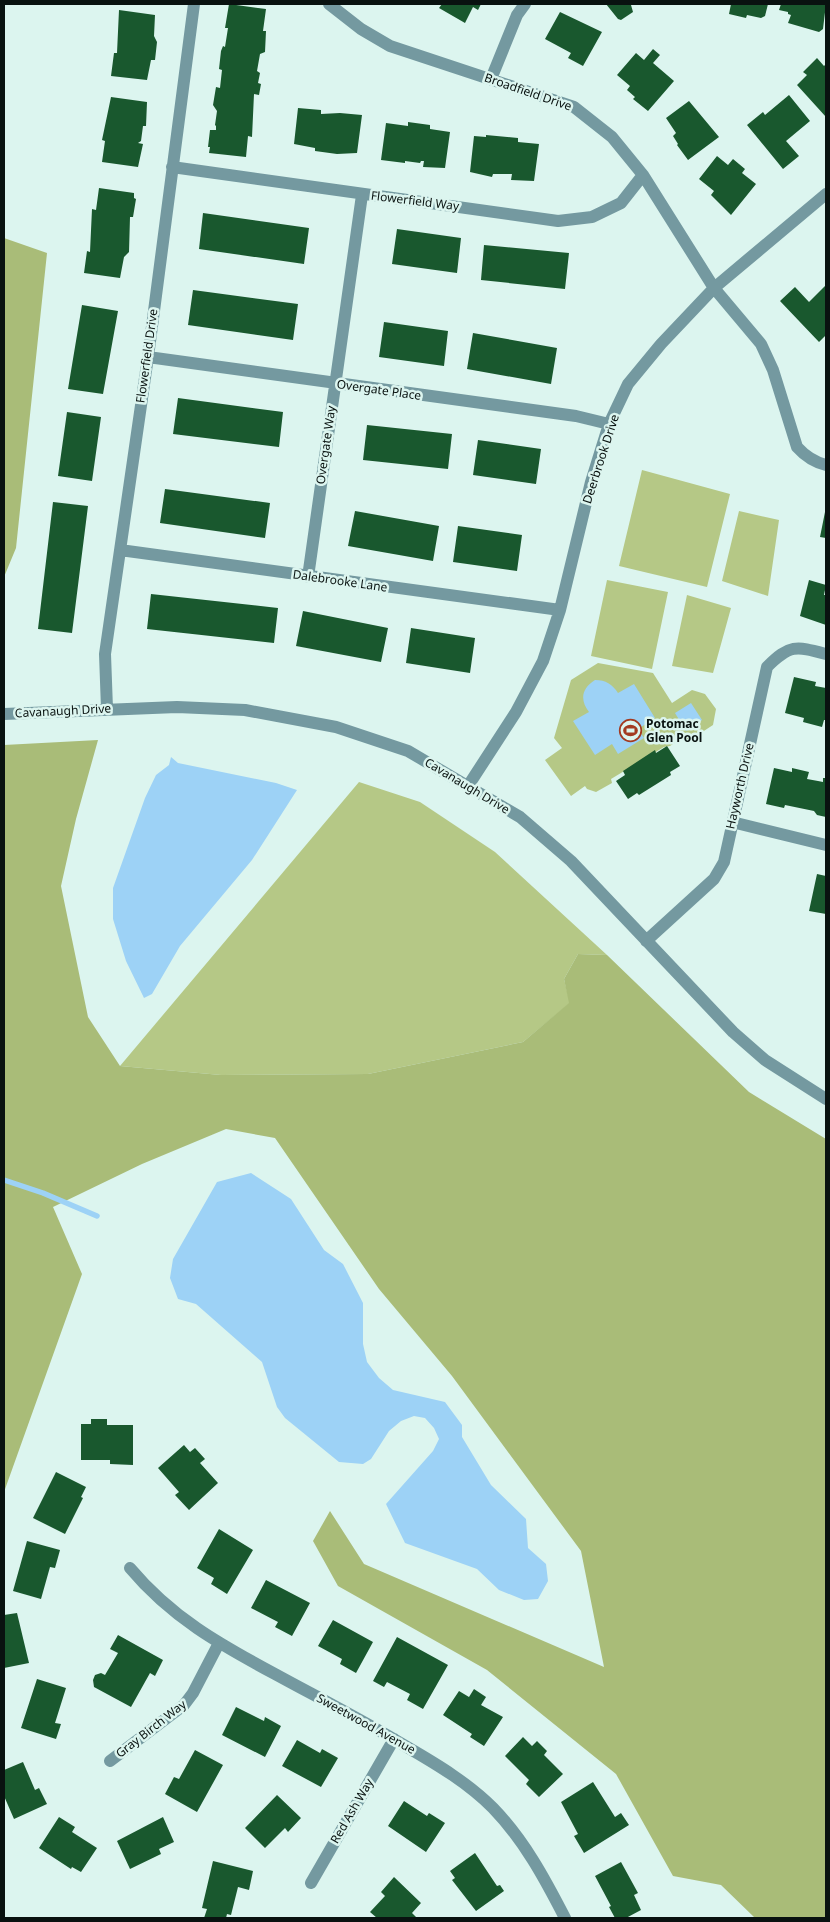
<svg xmlns="http://www.w3.org/2000/svg" width="830" height="1922" font-family="'Noto Sans',sans-serif">
<rect width="100%" height="100%" fill="#dcf5ef"/>
<path fill="#b5c886" d="M642 470 730 494 707 587 619 566Z
M739 511 779 520 768 596 722 581Z
M607 580 668 592 652 669 591 656Z
M687 595 731 608 713 673 672 666Z
M598 663 653 673 672 703 692 690 705 694 716 709 713 725 687 742 684 737 670 746 664 747 611 779 612 783 596 792 587 789 585 786 571 796 545 760 562 748 554 738 571 680Z
M359 782 420 802 495 852 607 955 578 954 564 979 570 1003 523 1042 368 1074 221 1075 120 1066Z"/>
<path fill="#a9bc78" d="M4 238 47 253 16 548 4 577Z
M98 740 76 819 61 886 88 1017 120 1066 221 1075 368 1074 523 1042 569 1003 564 979 578 954 607 955 749 1092 826 1139V1918H755L721 1885 673 1876 616 1774 487 1670 338 1586 313 1541 330 1511 364 1564 604 1667 581 1551 452 1376 379 1289 275 1138 226 1129 142 1164 53 1207 82 1274 4 1492V745Z"/>
<path fill="#9dd2f6" d="M595 680C606 680 612 684 618 693L634 684 655 718 638 729 644 738 618 754 612 744 595 755 573 721 589 712C580 700 581 689 595 680Z
M691 703 702 720 686 731 675 713Z
M171 757 178 763 276 783 297 790 252 860 180 946 152 994 144 998 126 961 113 919V888L145 798 156 775 169 765Z
M251 1173 291 1199 324 1250 343 1264 363 1303V1344L367 1362 379 1378 393 1390 445 1402 462 1425V1437L491 1485 526 1519 528 1548 546 1564 548 1581 538 1599 524 1600 499 1590 477 1569 405 1543 386 1504 433 1451 439 1439 434 1428 425 1418 414 1416 401 1421 389 1431 371 1459 363 1464 339 1462 285 1418 277 1407 262 1362 196 1304 178 1299 170 1278 173 1259 217 1182Z"/>
<g fill="none" stroke-linecap="round" stroke-linejoin="round">
<path stroke="#9dd2f6" stroke-width="5.5" d="M4 1180 43 1193 97 1216"/>
</g>
<path fill="#19582e" d="M229 4 266 9 263 31H266L265 52 260 54 257 71 260 73 258 83 261 84 259 95 254 94 252 137 248 136 246 157 209 153 210 147H208L210 130H216V126L215 125 217 111 213 105 216 87 220 88 222 70 219 69 221 51 223 46 225 47 228 28H225Z
M442 4H481L478 10 473 7 465 23 439 8Z
M606 4H633L631 5 633 12 621 20 618 19Z
M731 4H768L765 16 761 18 747 15 746 18 729 14Z
M781 4H826L823 29 819 32 788 23 791 15 788 14V12L779 10Z
M119 10 155 15 154 36 157 42 155 60H151L147 80 111 76 114 53H117Z
M560 12 602 32 583 66 568 58 571 53 545 39Z
M653 49 660 55 653 63 674 81 648 111 633 99 635 97 627 90 630 86 617 75 636 53 644 60Z
M817 58 824 66 826 64V117L797 85 807 75 803 72Z
M789 95 810 121 786 141 799 156 783 169 747 125 763 112 765 115Z
M111 97 147 102 146 126H143L141 141 138 143 143 144 138 167 102 162 105 141 102 140Z
M689 101 719 137 688 160 677 145 678 144 673 136 676 133 666 118Z
M298 108 321 110V114L340 113 362 115 357 153 337 154 315 151V148L294 144Z
M408 122 430 125V129L450 132 445 168 423 167 424 161H421L420 163 405 161V163L381 160 386 123 408 126Z
M486 135 518 138V142L539 144 534 181 511 180 512 174H493L492 177 470 172 474 136 486 137Z
M717 156 728 165 733 159 745 169 742 173 756 184 731 215 711 195 714 191 699 179Z
M99 188 134 193V198L136 199 133 217H130L129 252 124 257 120 278 84 273 87 251 90 252 92 209 96 210Z
M203 213 309 228 304 264 199 249Z
M397 229 461 238 457 273 392 264Z
M484 245 569 253 565 289 481 280Z
M826 285V335L819 342 780 301 795 287 809 302Z
M193 290 298 304 293 340 188 325Z
M82 305 118 311 103 394 68 389Z
M384 322 448 331 444 366 379 357Z
M473 333 557 348 551 384 467 369Z
M178 398 283 412 279 447 173 434Z
M67 412 101 417 92 481 58 476Z
M367 425 452 434 448 469 363 460Z
M478 440 541 449 536 484 473 475Z
M165 489 270 503 265 538 160 523Z
M53 502 88 506 72 633 38 629Z
M355 511 439 526 433 561 348 546Z
M825 512H826V538L820 537Z
M458 526 522 535 517 571 453 562Z
M809 580 826 585 824 595H826V625L800 616Z
M151 594 278 608 274 643 147 629Z
M303 611 388 628 381 662 296 646Z
M411 628 475 638 470 673 406 663Z
M794 677 816 682 815 686 826 688V720H824L822 727 803 722 804 718 785 713Z
M667 746 680 766 670 772 671 775 639 795 637 793 628 799 616 781 625 775 623 771 655 750 656 753Z
M774 768 792 772V768L809 772 807 779 818 781 823 782V778H826V817L817 815 814 811 785 805 784 808 766 804Z
M817 874 826 876V914L809 911Z
M91 1419H107V1425H133V1465L110 1464V1460H81V1424H91Z
M184 1445 190 1452 195 1448 205 1459 200 1463 218 1483 189 1510 175 1495 179 1492 158 1468Z
M56 1472 86 1487 81 1497 83 1498 65 1534 33 1518Z
M219 1529 253 1550 227 1594 211 1584 214 1578 197 1568Z
M27 1541 60 1550 55 1568 50 1567 41 1599 13 1591Z
M266 1580 310 1603 292 1636 275 1627 278 1622 251 1608Z
M17 1613 29 1663 4 1668V1615Z
M333 1620 373 1642 356 1673 340 1664 342 1659 318 1646Z
M118 1635 163 1660 155 1676 150 1673 131 1707 94 1687 93 1680 95 1675 101 1673 105 1675 118 1653 110 1649Z
M397 1637 448 1665 423 1709 407 1700 410 1694 387 1682 384 1687 373 1681Z
M37 1679 66 1688 55 1723 61 1724 56 1739 21 1728Z
M474 1689 486 1697 481 1705 503 1717 484 1746 470 1737 472 1734 443 1715 459 1691 469 1697Z
M236 1707 264 1721 265 1717 281 1726 265 1757 222 1735Z
M523 1737 532 1746 537 1741 547 1751 544 1755 563 1774 539 1797 526 1784 529 1780 505 1756Z
M297 1740 320 1753 322 1749 338 1758 321 1787 282 1766Z
M195 1750 223 1765 197 1812 165 1794 174 1777 179 1779Z
M23 1762 35 1790 39 1788 47 1804 14 1819 4 1796V1770Z
M593 1782 615 1817 621 1813 629 1825 584 1853 574 1836 578 1834 561 1802Z
M277 1795 301 1818 288 1832 285 1828 265 1848 245 1828Z
M404 1801 427 1816 429 1813 445 1823 426 1852 388 1826Z
M59 1817 75 1827 72 1832 97 1848 81 1872 72 1867 71 1869 39 1848Z
M163 1817 174 1842 159 1849 161 1854 130 1869 117 1841Z
M475 1853 497 1886 500 1885 504 1891 476 1911 452 1880 455 1878 450 1871Z
M213 1861 253 1871 249 1890 238 1887 231 1915 227 1914 226 1918H204L207 1909 202 1908Z
M621 1862 638 1893 634 1895 641 1910 626 1918H615L609 1907 611 1906 595 1876Z
M394 1877 421 1903 412 1913 416 1917 415 1918H377L370 1912 385 1896 381 1892Z"/>
<g fill="none" stroke-linecap="round" stroke-linejoin="round">
<path stroke="#7499a0" stroke-width="12" d="M329 4 361 29 390 46 574 107 612 137 643 175 714 288 761 344 773 370 797 447C806 457 814 462 826 465
M491 79 517 15 525 4
M172 167 558 221 592 217 621 203 643 175
M148 357 576 416 609 424
M120 550 560 610
M308 577 362 195
M107 709 105 654 148 357 194 4
M4 714 177 707 245 710 336 727 408 751 520 817 571 861 733 1032 765 1060 826 1099
M468 786 516 712 543 661 560 610 591 482 609 424 628 384 661 344 714 288 826 194
M732 822 826 845
M646 941 714 879 724 862 767 667C790 644 796 646 826 654
M130 1568C171 1617 219 1644 275 1674 319 1698 364 1721 407 1747 438 1765 468 1783 493 1808 524 1840 545 1879 565 1918
M110 1761 184 1705 193 1693 219 1643
M311 1883 394 1739"/>
</g>
<defs>
<symbol id="stadium-ring" viewBox="-11 -11 22 22"><circle r="9.5" fill="#dcf5ef" stroke="#a33a21" stroke-width="1.5"/><path d="M0-5a6.5 5 0 1 0 0 10a6.5 5 0 1 0 0-10ZM-3.5-1.8h7v3.6h-7Z" fill="#a33a21"/></symbol>
</defs>
<g fill-rule="evenodd">
<use href="#stadium-ring" x="618" y="718" width="25" height="25"/>
</g>
<g text-anchor="middle" stroke-width="5" stroke-linejoin="round" paint-order="stroke">
<g font-size="12" fill="#091210" stroke="#dcf5ef">
<text transform="translate(528 92) rotate(19)" y="4">Broadfield Drive</text>
<text transform="translate(415 201) rotate(7)" y="4">Flowerfield Way</text>
<text transform="translate(147 356) rotate(-82)" y="4">Flowerfield Drive</text>
<text transform="translate(379 390) rotate(8)" y="4">Overgate Place</text>
<text transform="translate(326 445) rotate(-82)" y="4">Overgate Way</text>
<text transform="translate(601 459) rotate(-72)" y="4">Deerbrook Drive</text>
<text transform="translate(340 581) rotate(8)" y="4">Dalebrooke Lane</text>
<text transform="translate(63 711) rotate(-3)" y="4">Cavanaugh Drive</text>
<text transform="translate(467 786) rotate(31)" y="4">Cavanaugh Drive</text>
<text transform="translate(740 786) rotate(-77)" y="4">Hayworth Drive</text>
<text transform="translate(366 1724) rotate(29)" y="4">Sweetwood Avenue</text>
<text transform="translate(151 1729) rotate(-38)" y="4">Gray Birch Way</text>
<text transform="translate(352 1811) rotate(-60)" y="4">Red Ash Way</text>
</g>
<g font-size="12" font-weight="bold" fill="#091210" stroke="#dcf5ef" text-anchor="start">
<text x="646" y="728">Potomac<tspan x="646" dy="14">Glen Pool</tspan></text>
</g>
</g>
<rect width="830" height="1922" fill="none" stroke="#091210" stroke-width="10"/>
</svg>
